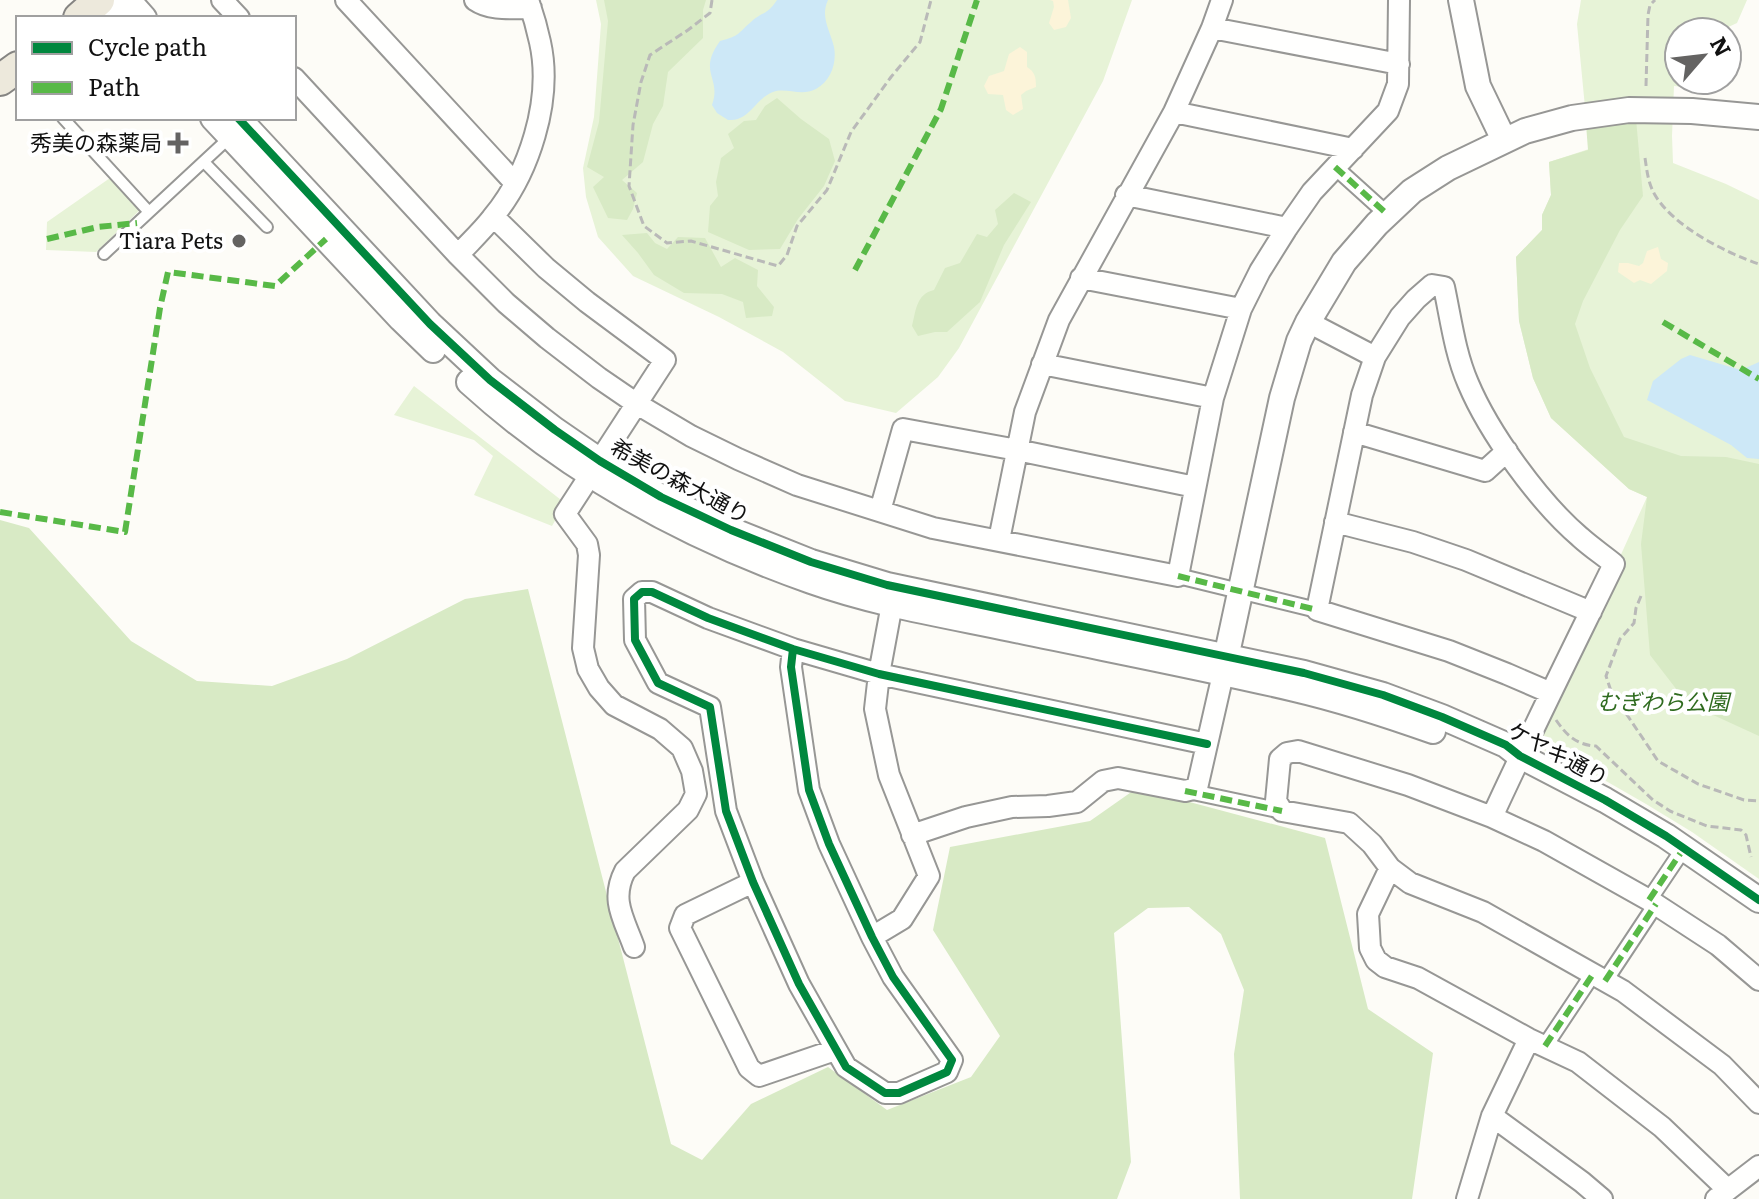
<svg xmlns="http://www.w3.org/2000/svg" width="1759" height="1199" font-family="Literata,'Noto Sans JP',serif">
<rect width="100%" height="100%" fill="#fdfcf7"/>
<path fill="#e7f3d7" d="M596 0H1132L1103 81 959 348 938 377 896 413 845 401 783 352 719 317 633 276 598 237 586 197 583 168 594 117 601 24Z
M1581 0H1747L1737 23 1724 29V32H1679V80H1716L1714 90 1674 86 1672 136 1673 163 1726 184 1759 200V879L1692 832 1646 804 1599 777 1545 751 1538 738 1647 497 1629 489 1551 418 1533 378 1519 321 1516 257 1542 230V215L1551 195 1549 162 1589 149 1577 24Z
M110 178 141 209 96 252 46 250 47 222Z
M414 386 565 503 552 526 474 495 493 456 474 440 394 415Z"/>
<path fill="#d8eac5" d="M604 0H706L703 10V38L668 72 663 106 653 124 643 162 622 180 637 193 633 209 627 220 608 218 593 187 604 177 587 167 599 122 608 21Z
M777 98 801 119 829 139 835 161 824 186 798 219 780 249 749 250 708 232 710 206 718 196 716 182 721 158 734 148 728 134 744 121 756 120 765 106Z
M1636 119 1643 196 1620 230 1583 301 1575 324 1590 368 1624 437 1681 456 1726 457 1759 464V736L1687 703 1650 655 1641 544 1647 497 1629 489 1551 418 1533 378 1519 321 1516 257 1542 230V215L1551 195 1549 162 1588 150 1586 124Z
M1014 193 1031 202 1004 245 980 302 947 332H935L918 336 912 326C916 311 916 294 934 290L945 268 960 263 977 234 987 237 998 224 995 210Z
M647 233 655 243 667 249 678 237 705 238 721 267 735 258 758 270 757 286 774 307 772 316 746 318 743 302 722 294 684 293 654 275 638 253 622 235Z
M0 520 29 528 131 641 197 681 272 686 347 659 465 599 528 589 671 1144 702 1160 751 1104 828 1067 887 1110 971 1077 1000 1036 933 930 950 847 1090 821 1137 788 1325 838 1368 1009 1433 1053 1412 1199H1240L1234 1054 1244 990 1221 934 1189 907 1148 908 1114 933 1131 1162 1117 1199H0Z"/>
<path fill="#fcf4d9" d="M1050 0H1068L1071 18 1066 27 1054 30 1049 23 1054 7 1053 1Z
M1020 47 1027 52V67C1035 72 1036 77 1036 87L1026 91 1021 95 1023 109 1013 115 1006 110 1003 95 988 94 984 86 989 76 1004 71 1009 54Z
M1658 247 1661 259 1668 263 1667 271 1651 284 1640 280 1634 283 1618 272 1619 263H1628L1639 266 1643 263 1647 251Z"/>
<path fill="#cde8f7" d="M777 0H828C820 17 830 30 834 47 837 63 831 81 816 89 801 97 786 87 773 92 759 97 751 114 740 118 736 120 732 120 728 120L717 113 712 105C722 77 697 73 720 41 740 36 738 33 752 21 764 11 767 15 777 0Z
M1690 355 1741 370 1759 362V459L1747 458 1731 445 1647 400 1653 381 1681 359Z"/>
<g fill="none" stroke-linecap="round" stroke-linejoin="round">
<defs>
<path id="service" d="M63 118 149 212
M204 162 267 227
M104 254 229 138"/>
<path id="pedestrian" d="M1335 167 1387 214
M1178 576 1317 610
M1188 791 1282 811
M1649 900 1684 848
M1605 981 1656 904
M1545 1046 1593 974"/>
<path id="minor" d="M222 0 239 18
M346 0 515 183
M475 0C491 11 512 8 531 8
M1212 28 1399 64
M294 78 458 255 506 303 547 338 599 378 637 404 691 436 738 459 797 485 933 528 1178 576 1213 398 1241 309 1260 271 1287 228 1312 192 1388 111 1398 84 1399 0
M1174 112 1353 149
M1126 195 1287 228
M494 217 546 268 587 302 665 360 565 514 587 544 589 555 583 648 588 669 599 688 614 705 660 729 682 748 692 771 696 794 688 810 625 871C610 900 624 919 634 947
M458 255C469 243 482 231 492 218 529 174 553 100 540 42 537 28 533 14 528 0
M1081 278 1241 309
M1308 322 1375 357
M1042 364 1213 398
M1354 432 1485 471 1507 451
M880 511 903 429 1017 450 1195 487
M1335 522 1413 542 1466 560 1591 612
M999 540 1025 412 1059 320 1174 112 1212 28 1222 0
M793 649 791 667 809 790 829 844 872 937 893 977 952 1060 947 1072 899 1093H885L846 1067 799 984 753 882 726 811 710 707 658 683 635 640 634 599 642 592H652L708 618 793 649 879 674 1207 744
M1492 817C1531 732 1573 648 1614 564 1603 555 1591 547 1580 537 1539 502 1489 433 1468 383 1455 353 1451 320 1444 287L1432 285 1416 299 1400 317 1375 357 1362 395 1317 610 1449 651 1507 674 1551 693
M912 835 966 817 1012 807 1048 806 1077 802 1103 781 1118 778 1185 791 1197 788 1223 674
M1390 868 1368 914 1370 948 1376 960 1385 967 1418 978 1529 1039 1578 1062 1662 1127 1727 1189
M753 882 685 915 680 928 749 1068 759 1076 835 1050
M872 937 902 919 929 876 889 775 875 709 879 674 892 604
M1759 980 1718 945 1649 900 1544 841 1492 817 1408 785 1298 751 1287 753 1280 759 1276 801 1282 811 1349 823 1372 844 1390 868 1410 883 1483 912 1623 991 1722 1065 1759 1103
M1492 1116 1582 1182 1602 1199
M1467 1199 1492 1116 1529 1039
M1716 1199 1759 1166"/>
<path id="tertiary" d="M103 0 120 18
M128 0 144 18
M1461 0 1478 86 1504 140
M213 118 401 319 433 350
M238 118 430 324 490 380 555 430 600 461 661 497 731 530 811 562 887 585 1304 673 1383 695 1442 717 1506 745 1520 756 1605 800 1666 836 1759 900
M469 382C568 472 686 537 811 581 876 604 944 615 1011 629 1106 649 1201 667 1295 689 1342 700 1388 715 1433 731
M1223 672 1282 398 1299 341 1308 322 1344 262 1377 224 1412 191 1448 168 1525 131 1572 118 1629 110 1692 111 1759 117"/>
<path id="primary" d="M79 18 99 0
M0 80 18 67"/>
</defs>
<use href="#service" stroke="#979795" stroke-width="14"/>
<use href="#pedestrian" stroke="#979795" stroke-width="18"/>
<use href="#minor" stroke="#979795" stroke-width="24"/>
<use href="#tertiary" stroke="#979795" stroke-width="28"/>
<use href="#primary" stroke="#858482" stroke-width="34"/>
<path stroke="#b9b9b8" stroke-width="3" stroke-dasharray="8 4" stroke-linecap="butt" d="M712 0 710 13 688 30 650 55 641 82 633 125 629 186 644 226 667 243 691 241 778 266 787 255 797 226 827 190 851 132 891 77 920 42 931 0
M1646 86 1648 15 1650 5 1655 0
M1645 158C1647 171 1648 183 1655 195 1673 226 1726 253 1759 264
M1641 596 1636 608 1634 623 1620 639 1606 676 1611 691 1658 761 1698 784 1744 800 1759 801
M1556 720C1567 736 1577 745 1596 746L1653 800 1670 811 1707 826 1741 830 1746 835 1751 857"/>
<use href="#service" stroke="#fffffe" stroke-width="10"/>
<use href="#pedestrian" stroke="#fffffe" stroke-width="14"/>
<use href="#minor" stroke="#fffffe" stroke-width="20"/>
<use href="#tertiary" stroke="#fffffe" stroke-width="24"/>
<use href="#primary" stroke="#ede9dc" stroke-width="30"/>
<path stroke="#58b947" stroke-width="6" stroke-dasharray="12 6" stroke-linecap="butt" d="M1335 167 1387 214
M47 239 98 227 137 223
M855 270 941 109 977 0
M1663 322 1759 379
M0 512 125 532 160 308 168 272 275 286 326 239
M1178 576 1317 610
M1185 791 1282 811
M1649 900 1684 848
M1605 981 1656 904
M1545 1046 1593 974"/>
<defs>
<path id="cycleway" d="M238 118 430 324 490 380 555 430 600 461 661 497 731 530 811 562 887 585 1304 673 1383 695 1442 717 1506 745 1520 756 1605 800 1666 836 1759 900
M793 649 791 667 809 790 829 844 872 937 893 977 952 1060 947 1072 899 1093H885L846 1067 799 984 753 882 726 811 710 707 658 683 635 640 634 599 642 592H652L708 618 793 649 879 674 1207 744"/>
</defs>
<use href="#cycleway" stroke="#fff" stroke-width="13"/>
<use href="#cycleway" stroke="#00873e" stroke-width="8"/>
</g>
<g fill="#646362" stroke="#fff" stroke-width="3">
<path d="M174 131h8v8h8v8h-8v8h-8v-8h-8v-8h8z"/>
<circle cx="239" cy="241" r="8"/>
</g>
<g text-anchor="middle" stroke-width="8" stroke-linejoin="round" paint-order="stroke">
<g font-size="22" fill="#111" stroke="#fff" text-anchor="end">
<text x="162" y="151">秀美の森薬局</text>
<text x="223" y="249">Tiara Pets</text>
</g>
<g font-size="22" fill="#111" stroke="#fff">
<text transform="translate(680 481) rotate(28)" y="8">希美の森大通り</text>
<text transform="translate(1558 754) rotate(28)" y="8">ケヤキ通り</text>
</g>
<g font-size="22" font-style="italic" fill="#2f6b1f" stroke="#fff">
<text x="1663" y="710">むぎわら公園</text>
</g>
</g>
<rect x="16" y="16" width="280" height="104" fill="#ffffff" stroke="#a0a0a0" stroke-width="2"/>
<rect x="32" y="42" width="40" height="12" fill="#00873e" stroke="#a0a0a0" stroke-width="2"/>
<text x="88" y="56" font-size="24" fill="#111111">Cycle path</text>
<rect x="32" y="82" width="40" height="12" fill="#58b947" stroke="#a0a0a0" stroke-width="2"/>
<text x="88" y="96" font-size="24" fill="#111111">Path</text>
<g transform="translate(1703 56) rotate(62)"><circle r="38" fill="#ffffff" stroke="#a0a0a0" stroke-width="2"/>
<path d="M0-6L14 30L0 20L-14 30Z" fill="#646362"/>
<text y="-12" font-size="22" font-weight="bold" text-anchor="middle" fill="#111111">N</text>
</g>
</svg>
